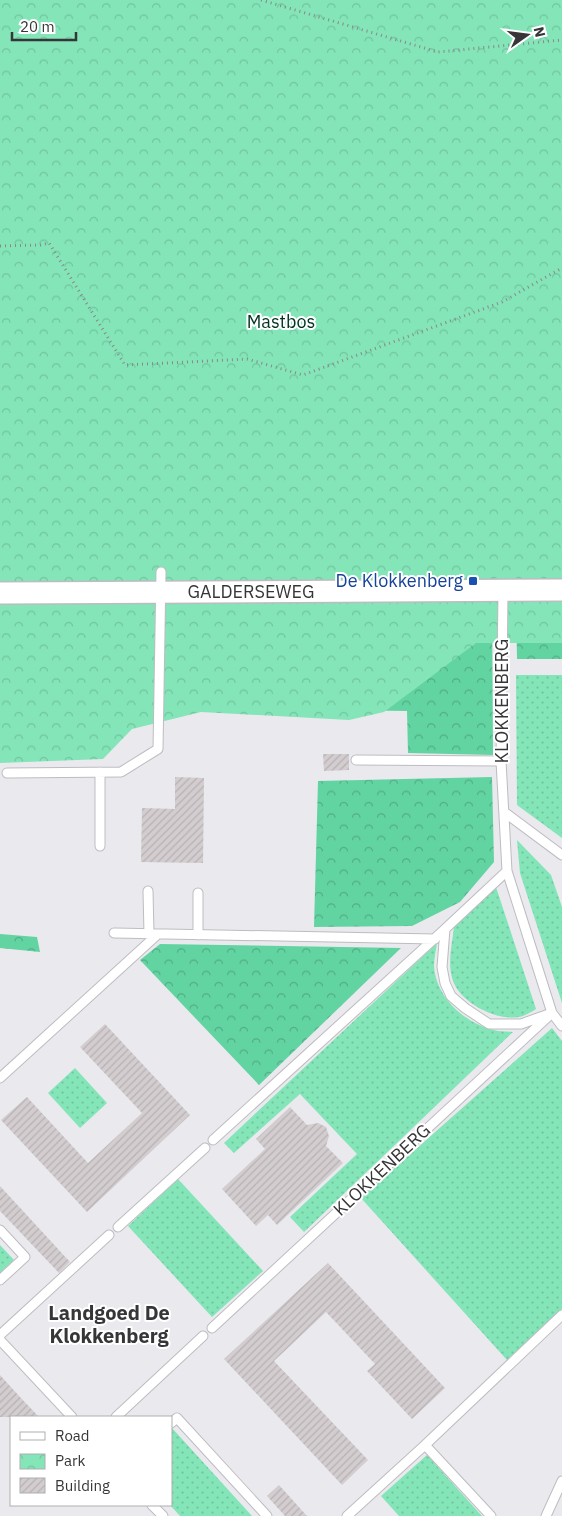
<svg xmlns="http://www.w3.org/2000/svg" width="562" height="1516" font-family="'IBM Plex Sans',sans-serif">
<defs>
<pattern id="grass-dots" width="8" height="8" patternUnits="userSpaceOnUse" patternTransform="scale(1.25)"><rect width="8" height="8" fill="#83e5b8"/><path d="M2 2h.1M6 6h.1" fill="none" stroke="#72c59f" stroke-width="1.8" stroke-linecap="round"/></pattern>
<pattern id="forest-crowns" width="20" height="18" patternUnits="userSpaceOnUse" patternTransform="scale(1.25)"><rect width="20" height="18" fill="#62d4a2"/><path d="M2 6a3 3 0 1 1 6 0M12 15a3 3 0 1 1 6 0" fill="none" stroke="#52ad85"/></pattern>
<pattern id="park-crowns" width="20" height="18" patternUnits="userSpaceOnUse" patternTransform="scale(1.25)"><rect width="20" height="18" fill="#83e5b8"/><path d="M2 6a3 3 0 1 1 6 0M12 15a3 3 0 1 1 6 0" fill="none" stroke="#72c59f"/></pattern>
<pattern id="building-hatch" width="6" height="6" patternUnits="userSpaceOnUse" patternTransform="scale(1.25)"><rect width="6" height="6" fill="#d3cdcf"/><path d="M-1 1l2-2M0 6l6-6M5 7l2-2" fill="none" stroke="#b6b1b2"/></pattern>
</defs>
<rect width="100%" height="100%" fill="#eae9ee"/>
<path fill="url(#grass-dots)" d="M516 675H562V838L517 805Z
M517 840 551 875 562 907V1003L520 873Z
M496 887 536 1009C531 1012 525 1016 519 1017 496 1021 461 1003 453 981 447 963 452 945 454 927Z
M437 943C436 950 434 959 434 966 436 998 465 1023 494 1030 500 1032 507 1031 513 1032L304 1232 290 1217 357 1154 300 1094 234 1153 224 1143Z
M552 1028 562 1041V1309L507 1360 361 1198Z
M75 1068 107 1103 80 1128 48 1093Z
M178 1179 263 1271 212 1317 128 1226Z
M0 1245 14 1260 0 1273Z
M172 1428 252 1516H180L170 1505H171Z
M427 1455 482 1516H399L381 1496Z"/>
<path fill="url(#forest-crowns)" d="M492 604 493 755 408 753 407 711 168 708Z
M516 604H562V659H517Z
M492 777 494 862 460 902 412 926 314 927 318 781Z
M0 934 37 937 40 952 0 948Z
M160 944 401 948 259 1085 140 960Z"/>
<path fill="url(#park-crowns)" d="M0 0H562V643H476L384 712 349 720 201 712 132 729 103 759 0 763Z"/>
<path fill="url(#building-hatch)" d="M323 754H349V770L324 771Z
M175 777 204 778 203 863 141 862 142 808 175 809Z
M105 1024 190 1115 87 1212 1 1120 27 1097 88 1163 142 1113 80 1047Z
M290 1107 307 1125 318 1123 326 1127 329 1136 326 1146 343 1163 277 1225 268 1215 256 1226 222 1189 265 1149 256 1139Z
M0 1186 70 1262 59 1273 0 1211Z
M328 1263 445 1388 412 1419 367 1371 375 1364 326 1312 274 1361 368 1460 342 1485 224 1359Z
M0 1375 20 1397 39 1417H0Z
M279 1485 307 1516H285L267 1496Z"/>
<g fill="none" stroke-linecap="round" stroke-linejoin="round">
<defs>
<path id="service" d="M503 591 501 761 507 871 552 1013 562 1026
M356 760 501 761
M100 772V846
M7 773 121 772 158 749 161 572
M504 812 562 855
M507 871 445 929 442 967 445 983 451 996 465 1008 489 1024H521L549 1014
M148 891 149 934
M114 933 435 939
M198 935V893
M0 1078 158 934
M213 1140 445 929
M118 1227 205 1148
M0 1230 25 1257 0 1280
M212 1328 552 1013
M0 1335 109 1235
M0 1340 72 1417
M116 1417 203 1336
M171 1423 177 1418 267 1516
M425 1445 562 1315
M152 1505 163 1516
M347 1516 425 1445 491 1516
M546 1516 562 1481"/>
<path id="tertiary" d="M0 593 562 590"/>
</defs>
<use href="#service" stroke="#bebcc1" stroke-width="11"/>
<use href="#tertiary" stroke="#bebcc1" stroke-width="24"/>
<path stroke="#89898c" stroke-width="3" stroke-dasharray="1 4" stroke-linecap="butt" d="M261 0 438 52 562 40
M0 246 40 245 49 243 125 365 247 359 303 375 502 302 562 268"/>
<use href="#service" stroke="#fff" stroke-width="9"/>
<use href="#tertiary" stroke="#fff" stroke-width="21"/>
</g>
<rect fill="#1a4fb4" stroke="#fff" stroke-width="2" x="468" y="576" width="10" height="10" rx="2.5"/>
<g text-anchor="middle" stroke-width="4" stroke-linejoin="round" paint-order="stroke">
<g font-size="18" fill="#003320" stroke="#fff">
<text x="281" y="328">Mastbos</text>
</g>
<g font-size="18" fill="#164399" stroke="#fff" text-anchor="end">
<text x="463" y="587">De Klokkenberg</text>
</g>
<g font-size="18" fill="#363638" stroke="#fff">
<text x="251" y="598">GALDERSEWEG</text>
<text transform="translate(502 701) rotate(-90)" y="6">KLOKKENBERG</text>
<text transform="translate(382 1170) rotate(-43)" y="6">KLOKKENBERG</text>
</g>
<g font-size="20" font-weight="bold" fill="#363638" stroke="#fff">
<text x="109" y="1320">Landgoed De<tspan x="109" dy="23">Klokkenberg</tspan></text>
</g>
</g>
<rect x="10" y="1416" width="162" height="90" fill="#ffffff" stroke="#afafaf"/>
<rect x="20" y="1432" width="25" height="8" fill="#ffffff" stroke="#afafaf"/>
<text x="55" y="1441" font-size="15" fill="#363638">Road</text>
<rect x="20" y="1454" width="25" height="15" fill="url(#park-crowns)" stroke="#afafaf"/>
<text x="55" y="1466" font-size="15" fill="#363638">Park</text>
<rect x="20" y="1478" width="25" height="15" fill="url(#building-hatch)" stroke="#afafaf"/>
<text x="55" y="1491" font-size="15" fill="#363638">Building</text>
<g transform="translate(527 35) rotate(76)" stroke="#ffffff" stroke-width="4" paint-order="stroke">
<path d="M0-4L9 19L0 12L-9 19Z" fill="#363638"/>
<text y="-8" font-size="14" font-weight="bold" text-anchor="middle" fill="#363638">N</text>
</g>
<path d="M12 32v8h64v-8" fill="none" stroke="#363638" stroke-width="2.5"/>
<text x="20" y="32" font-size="15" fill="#363638" stroke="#ffffff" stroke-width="4" paint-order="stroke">20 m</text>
</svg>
